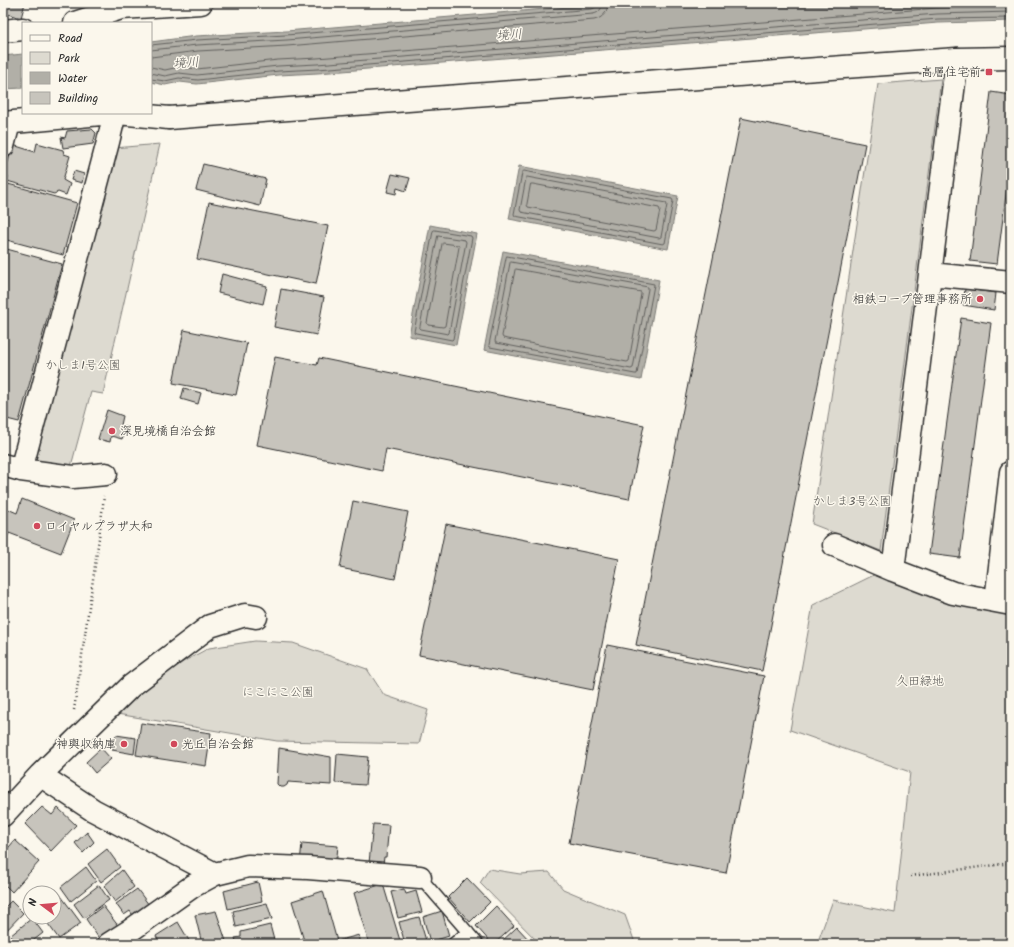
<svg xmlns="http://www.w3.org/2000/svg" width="1014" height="947" font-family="Kalam,'Klee One',sans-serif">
<rect width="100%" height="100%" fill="#fbf7ec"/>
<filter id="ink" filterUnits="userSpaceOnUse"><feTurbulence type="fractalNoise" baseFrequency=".025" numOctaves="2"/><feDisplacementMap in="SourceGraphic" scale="8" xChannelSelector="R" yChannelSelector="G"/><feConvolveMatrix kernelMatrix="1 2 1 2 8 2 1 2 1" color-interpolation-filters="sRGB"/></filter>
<g filter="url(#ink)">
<path fill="#dddad0" stroke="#84827e" d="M941 79 881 551 812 524 878 84Z
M160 144 103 394 91 392 70 470 31 464 114 148Z
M876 574 1011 606V944H817L833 900 895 913 910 772 790 730 813 605Z
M255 641 293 643 367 669 384 695 428 710 419 744 277 741 117 714 139 690 164 672 209 648Z
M489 869 520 874 549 872 563 889 625 915 635 943 634 944H540L480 883Z"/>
<path fill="#b1afa7" stroke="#7b7a75" d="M616 3H1011V21L938 23 318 73 279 75 197 84 180 82 165 85 151 82V42L196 36 286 31Z
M23 54V88L3 89V56Z
M519 166 678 196 668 249 509 219Z
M430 225 477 234 456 345 409 336Z
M503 251 659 280 641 380 484 350Z"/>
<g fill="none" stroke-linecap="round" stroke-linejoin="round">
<path stroke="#61605d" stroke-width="1" d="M151 45 197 40 286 35 592 9 596 7 597 3
M151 50 197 45 287 40 593 14C599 13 602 9 602 3
M151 57 198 51 287 46 594 20C603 18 608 12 608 3
M151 67 165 70 179 67 197 69 278 60 317 58 937 8 1011 6
M151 73 165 76 179 73 197 75 278 66 317 64 937 14 1011 12
M151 79 165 81 179 78 198 80 279 71 318 69 938 19 1011 18
M524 171 672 199 673 201 665 243 663 244 515 216 514 214 522 173Z
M527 177 666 203 667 205 661 237 659 238 521 212 520 210 526 178Z
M531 184H533L659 208 660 210 656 230 654 231 528 207 527 205Z
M435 230 471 236 472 238 453 339 452 340 416 333 414 332 433 231Z
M438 236 465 240 466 242 449 333 448 334 421 329 420 328Z
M443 243 458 245 459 247 445 326 443 327 428 325 427 323 442 244Z
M507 256 654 284V285L637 374H635L490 347 489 345 506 258Z
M511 262 648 287V289L633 368 631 369 496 343 495 341 510 263Z
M516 269 641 292V294L629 361 627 362 503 338 502 336 515 270Z"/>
</g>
<path fill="#c7c4bc" stroke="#2b2b2b" d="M7 3H25L21 18 4 13Z
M70 3H84L82 7Z
M991 92 1011 95V156L997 264 970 261Z
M741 118 865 144 762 671 636 645Z
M92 129 96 133 93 144 63 148 61 137 65 138 67 131Z
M37 143 63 150 64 154 70 156 63 180 70 184 66 195 58 192 54 194 7 181 8 176 4 175 13 145 35 152Z
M203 164 266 179 260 206 196 190Z
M74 171 84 174 82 183 71 180Z
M392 174 410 178 406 191 397 188 396 194 387 192Z
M8 184 77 203 63 255 3 239V203Z
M209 202 328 226 316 284 197 259Z
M3 248 62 264 19 422 3 418Z
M222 274 267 286 263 304 218 293Z
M281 289 324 297 317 335 274 327Z
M965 289 996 293 994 310 963 305Z
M961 318 991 323 960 558 929 554Z
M184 330 247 343 236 395 173 383Z
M275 357 317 365 319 358 644 425 629 499 386 449 382 471 257 445Z
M184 388 201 393 198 404 181 399Z
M107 410 123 416 121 425 126 426 122 439 111 436 110 442 98 439Z
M22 499 74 520 61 553 9 533 3 547V507L17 513Z
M353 501 408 512 395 579 340 568Z
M446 524 619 559 593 690 419 655Z
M607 645 764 676 726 873 569 843Z
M141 723 211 733 206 766 136 755Z
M116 735 136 738 134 754 112 750Z
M101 748 111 759 95 773 86 762Z
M279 748 331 757V785L288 782 287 785 284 787H280L277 784Z
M337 754 368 757 365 785 335 783Z
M42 807 52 815 58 808 76 825 51 851 25 824Z
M373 824 389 825 386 857H384L383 865 369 863Z
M87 832 94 842 83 853 75 843Z
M15 840 39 862 12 892 3 883V854Z
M302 843 338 846 336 866 300 863Z
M107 849 120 867 101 882 88 864Z
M86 867 96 881 71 901 61 887Z
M122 870 134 887 115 902 104 886Z
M467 878 490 902 470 922 448 897Z
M258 882 262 901 228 909 224 891Z
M383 884 401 944H369L354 893Z
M99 885 109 900 84 918 74 904Z
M137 889 149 905 134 917 130 911 124 915 116 904Z
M404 889 406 894 416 891 422 912 398 918 391 892Z
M323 891 337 941 359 935 361 944H305L292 901Z
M58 892 81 923 59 939 43 917H54V895Z
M11 901 23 913 3 934V909Z
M267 903 272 919 236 927 233 911Z
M103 906 119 927 100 940 86 919Z
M496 906 514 926 494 944H492L476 926Z
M216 911 227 944H202L195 915Z
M442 911 449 936 430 942 423 917Z
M419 917 427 944H405L399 922Z
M32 918 43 933 29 944H16L10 936Z
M178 922 191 944H160L156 936Z
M270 925 275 944H237L235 938 241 937V932Z
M517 927 530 941 527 944H499Z
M139 939 142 944H132Z"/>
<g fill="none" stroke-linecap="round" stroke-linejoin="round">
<defs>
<path id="lane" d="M420 877 478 944
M453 944 468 932"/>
<path id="street" d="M75 23 121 8 201 3
M3 31 23 29
M118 113 169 118
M3 123 112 113
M3 146 9 123
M930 274 1011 282
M3 465 21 470 73 477 106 474
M21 470 108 142 115 113
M834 545 893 570 953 593 1011 604
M893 570 957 59
M996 601 1011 472
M40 775 93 810 215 874
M3 815 40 775 131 686 210 626 245 615 256 617
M109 944 131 930 193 886 215 874 248 866 308 868 420 877"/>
<path id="secondary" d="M169 118 844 67 957 59 1011 58"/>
</defs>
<use href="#lane" stroke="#2b2b2b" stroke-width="14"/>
<use href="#street" stroke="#2b2b2b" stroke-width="25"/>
<use href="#secondary" stroke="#2b2b2b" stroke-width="25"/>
<path stroke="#2b2b2b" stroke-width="2.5" stroke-dasharray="1 3" stroke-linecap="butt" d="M74 710 99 538 104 496
M911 876 1011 863"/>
<use href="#lane" stroke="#fbf7ec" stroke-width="11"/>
<use href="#street" stroke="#fbf7ec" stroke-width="22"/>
<use href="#secondary" stroke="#fbf7ec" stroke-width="22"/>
</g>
</g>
<g fill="#d1495b" stroke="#fbf7ec" stroke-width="1.5">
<rect x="985" y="68" width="8" height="8" rx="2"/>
<circle cx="980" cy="299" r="4"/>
<circle cx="112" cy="431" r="4"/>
<circle cx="37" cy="526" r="4"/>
<circle cx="124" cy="744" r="4"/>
<circle cx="174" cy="744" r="4"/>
</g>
<g text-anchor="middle" stroke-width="3" stroke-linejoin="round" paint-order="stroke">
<g font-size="12" fill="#2b2b2b" stroke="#fbf7ec" text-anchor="end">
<text x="981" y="76">高層住宅前</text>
<text x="972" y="303">相鉄コープ管理事務所</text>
<text x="120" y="435" text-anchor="start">深見境橋自治会館</text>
<text x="45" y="530" text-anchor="start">ロイヤルプラザ大和</text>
<text x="116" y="748">神輿収納庫</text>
<text x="182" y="748" text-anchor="start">光丘自治会館</text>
</g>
<g font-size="12" fill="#585754" stroke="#fbf7ec">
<text x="83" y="369">かしま1号公園</text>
<text x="852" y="505">かしま3号公園</text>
<text x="920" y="685">久田緑地</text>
<text x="278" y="696">にこにこ公園</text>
</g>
<g font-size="13" font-style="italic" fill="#5a5956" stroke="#fbf7ec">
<text transform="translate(509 34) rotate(-5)" y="5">境川</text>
<text transform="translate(186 62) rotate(-5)" y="5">境川</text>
</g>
</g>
<rect width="1014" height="947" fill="none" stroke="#fbf7ec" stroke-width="16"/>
<rect x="8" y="8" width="998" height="931" fill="none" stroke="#2b2b2b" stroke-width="1.5" filter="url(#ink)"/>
<rect x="22" y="22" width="130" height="92" fill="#fbf7ec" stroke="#a8a59f"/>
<rect x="30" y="35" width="20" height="6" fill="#fbf7ec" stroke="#a8a59f"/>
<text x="58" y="42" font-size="12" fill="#2b2b2b">Road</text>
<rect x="30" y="52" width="20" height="12" fill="#dddad0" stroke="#a8a59f"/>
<text x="58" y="62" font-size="12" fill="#2b2b2b">Park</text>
<rect x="30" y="72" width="20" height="12" fill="#b1afa7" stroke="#a8a59f"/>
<text x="58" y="82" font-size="12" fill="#2b2b2b">Water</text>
<rect x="30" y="92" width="20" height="12" fill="#c7c4bc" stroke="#a8a59f"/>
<text x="58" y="102" font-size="12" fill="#2b2b2b">Building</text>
<g transform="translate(42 905) rotate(286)"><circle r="19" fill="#fbf7ec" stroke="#a8a59f"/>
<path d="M0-3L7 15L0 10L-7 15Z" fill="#d1495b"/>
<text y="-6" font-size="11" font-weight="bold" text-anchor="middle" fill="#2b2b2b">N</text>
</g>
</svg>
